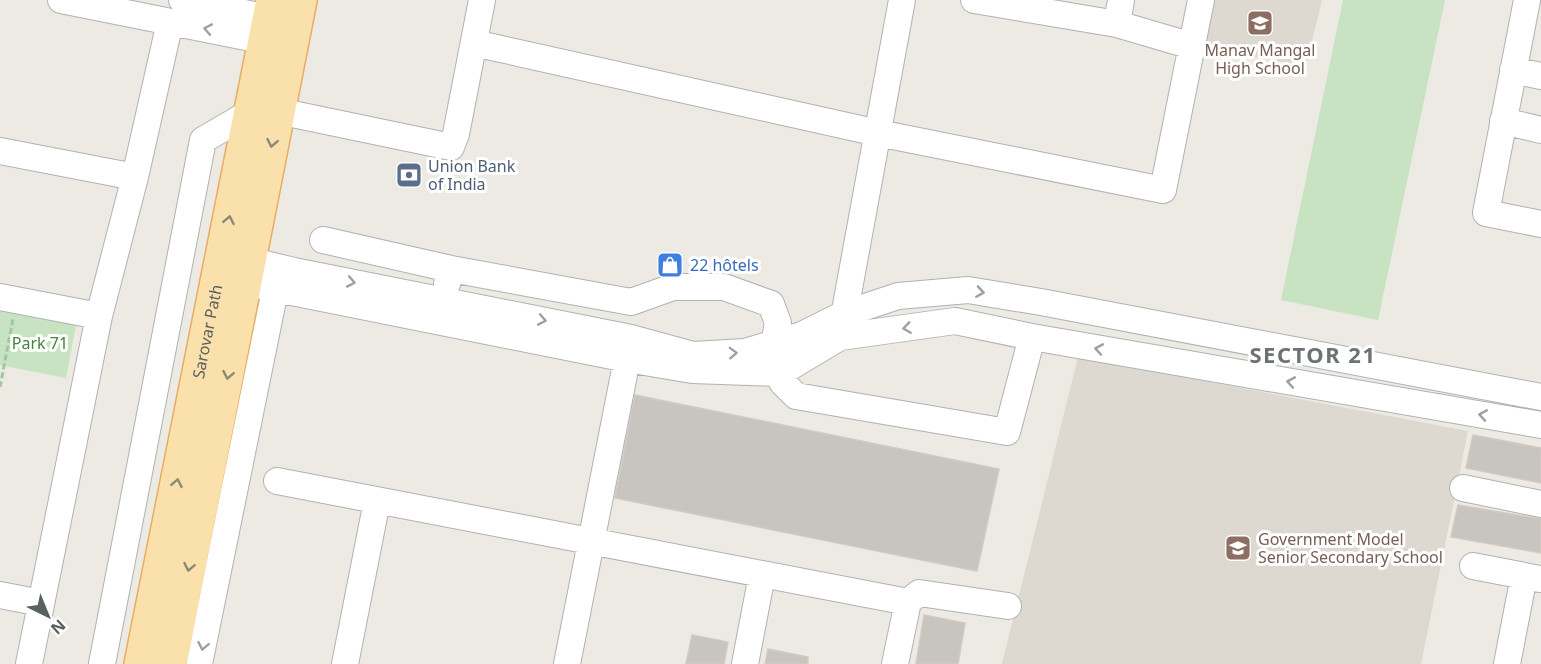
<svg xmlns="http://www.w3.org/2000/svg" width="1541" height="664" font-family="'Noto Sans',sans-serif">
<rect width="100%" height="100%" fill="#ede9e3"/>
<path fill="#ddd9d1" d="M1210 0H1322L1306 66 1198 47Z
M1078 357 1468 431 1421 664H1002Z"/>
<path fill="#c7e3c1" d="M1343 0H1445L1378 320 1281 300Z
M0 305 77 319 66 378 0 365Z"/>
<path fill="#c8c4c0" stroke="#d1cac2" stroke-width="1.5" d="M635 395 999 469 977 571 615 498Z
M1473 435 1541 448V483L1466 468Z
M1458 505 1541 519V553L1451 537Z
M924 615 965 623 958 664H916Z
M692 635 728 642 724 664H686Z
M768 649 808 657V664H765Z"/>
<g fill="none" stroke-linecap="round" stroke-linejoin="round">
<defs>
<path id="minor" d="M61 0 281 44
M182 0 287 22
M974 0 1117 24 1192 46
M1527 0 1486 213 1541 224
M1117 24 1121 0
M474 43 878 133 1163 190 1201 0
M1513 70 1541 76
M278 111 451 147 456 134 482 0
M1503 121 1541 130
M0 151 135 177
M323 240 451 269 447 284
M232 256 294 271 631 338 693 355 745 352 802 335 844 314 898 296 968 290 1041 302 1541 397
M451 269 631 302 673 287H724L771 304 778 323 774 344 782 382 796 396 1007 432 1032 337
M226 279 627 359 692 370 780 373 840 337 955 321 1032 337 1541 425
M0 297 99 316
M842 327 902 0
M277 481 908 602
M1463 488 1541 504
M1473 566 1540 579
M0 595 41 603
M29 664 99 316 135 177 170 22
M102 664 203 140 251 112
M199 664 273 300
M345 664 377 501
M567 664 630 344
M745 664 762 575
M895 664 908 602 919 593 1008 606
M1507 664 1524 576"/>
<g id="major">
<path id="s1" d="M141 664 273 0"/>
<path d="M170 664C214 443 256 221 300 0"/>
</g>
</defs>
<use href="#minor" stroke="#afb2b5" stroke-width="28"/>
<use href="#major" stroke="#e8ad61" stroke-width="36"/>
<path stroke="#9ec8a3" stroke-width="3" stroke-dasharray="6 3" stroke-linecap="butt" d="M0 387 13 319"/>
<use href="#minor" stroke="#fff" stroke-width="26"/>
<use href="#major" stroke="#fae1ac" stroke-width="33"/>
</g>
<defs><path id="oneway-chevron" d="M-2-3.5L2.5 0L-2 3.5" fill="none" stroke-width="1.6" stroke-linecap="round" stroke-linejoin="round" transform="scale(1.5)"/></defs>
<g stroke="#9da0a1">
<use href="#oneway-chevron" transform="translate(208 29) rotate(-169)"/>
<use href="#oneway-chevron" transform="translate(351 282) rotate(11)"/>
<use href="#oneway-chevron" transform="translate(980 292) rotate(9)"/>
<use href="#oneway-chevron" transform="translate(542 320) rotate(11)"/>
<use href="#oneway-chevron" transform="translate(907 328) rotate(172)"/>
<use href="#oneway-chevron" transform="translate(1099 349) rotate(-170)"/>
<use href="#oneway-chevron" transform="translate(733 353) rotate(-2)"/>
<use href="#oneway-chevron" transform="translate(1291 382) rotate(-170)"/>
<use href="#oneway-chevron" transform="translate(1483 415) rotate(-170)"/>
<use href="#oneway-chevron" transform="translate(203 646) rotate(101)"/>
</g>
<g stroke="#8b8779">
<use href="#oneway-chevron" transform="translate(272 143) rotate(101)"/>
<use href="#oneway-chevron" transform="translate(229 220) rotate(-79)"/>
<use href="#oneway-chevron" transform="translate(228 375) rotate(101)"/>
<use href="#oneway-chevron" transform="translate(177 483) rotate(-79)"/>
<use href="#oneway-chevron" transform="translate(189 567) rotate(101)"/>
</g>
<defs>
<symbol id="school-square" viewBox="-11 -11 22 22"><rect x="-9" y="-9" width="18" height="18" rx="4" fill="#8d6e63" stroke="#fff"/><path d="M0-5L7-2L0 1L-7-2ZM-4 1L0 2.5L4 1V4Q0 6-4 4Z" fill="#fff"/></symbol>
<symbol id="bank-square" viewBox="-11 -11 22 22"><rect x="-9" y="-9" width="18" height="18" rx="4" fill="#5c6f8a" stroke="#fff"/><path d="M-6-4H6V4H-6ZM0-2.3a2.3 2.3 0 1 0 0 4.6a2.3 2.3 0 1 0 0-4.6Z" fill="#fff"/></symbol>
<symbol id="shop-square" viewBox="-11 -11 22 22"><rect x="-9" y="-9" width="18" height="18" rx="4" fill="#3f7fe0" stroke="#fff"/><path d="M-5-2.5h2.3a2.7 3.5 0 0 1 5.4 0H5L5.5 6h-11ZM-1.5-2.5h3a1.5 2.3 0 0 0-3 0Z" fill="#fff"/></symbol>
</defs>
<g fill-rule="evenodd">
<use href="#school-square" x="1245" y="8" width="30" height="30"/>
<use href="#bank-square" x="394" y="160" width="30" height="30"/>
<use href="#shop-square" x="655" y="250" width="30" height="30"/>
<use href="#school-square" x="1223" y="533" width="30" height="30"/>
</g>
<g text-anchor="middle" stroke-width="6" stroke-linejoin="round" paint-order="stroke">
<g font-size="16" fill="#785e54" stroke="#fff">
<text x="1260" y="56">Manav Mangal<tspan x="1260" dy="18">High School</tspan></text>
<text x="1258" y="545" text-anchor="start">Government Model<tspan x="1258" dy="18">Senior Secondary School</tspan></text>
</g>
<g font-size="16" fill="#4e5e75" stroke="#fff" text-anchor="start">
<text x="428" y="172">Union Bank<tspan x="428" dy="18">of India</tspan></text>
</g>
<g font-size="16" fill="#366cbe" stroke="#fff" text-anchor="start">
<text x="690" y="271">22 hôtels</text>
</g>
<g font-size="16" fill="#5b6063" stroke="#fff">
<text dy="6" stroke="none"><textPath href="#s1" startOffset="339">Sarovar Path</textPath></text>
</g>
<g font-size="16" fill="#43833a" stroke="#fff">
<text x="40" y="349">Park 71</text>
</g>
<g font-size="22" font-weight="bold" letter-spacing="1.5" fill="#6c7275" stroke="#fff">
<text x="1313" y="363">SECTOR 21</text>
</g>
</g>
<g transform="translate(48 616) rotate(137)" stroke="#ffffff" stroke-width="4.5" paint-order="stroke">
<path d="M0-4.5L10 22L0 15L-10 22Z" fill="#5b6063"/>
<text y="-9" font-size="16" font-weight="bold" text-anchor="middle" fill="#5b6063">N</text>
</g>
</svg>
